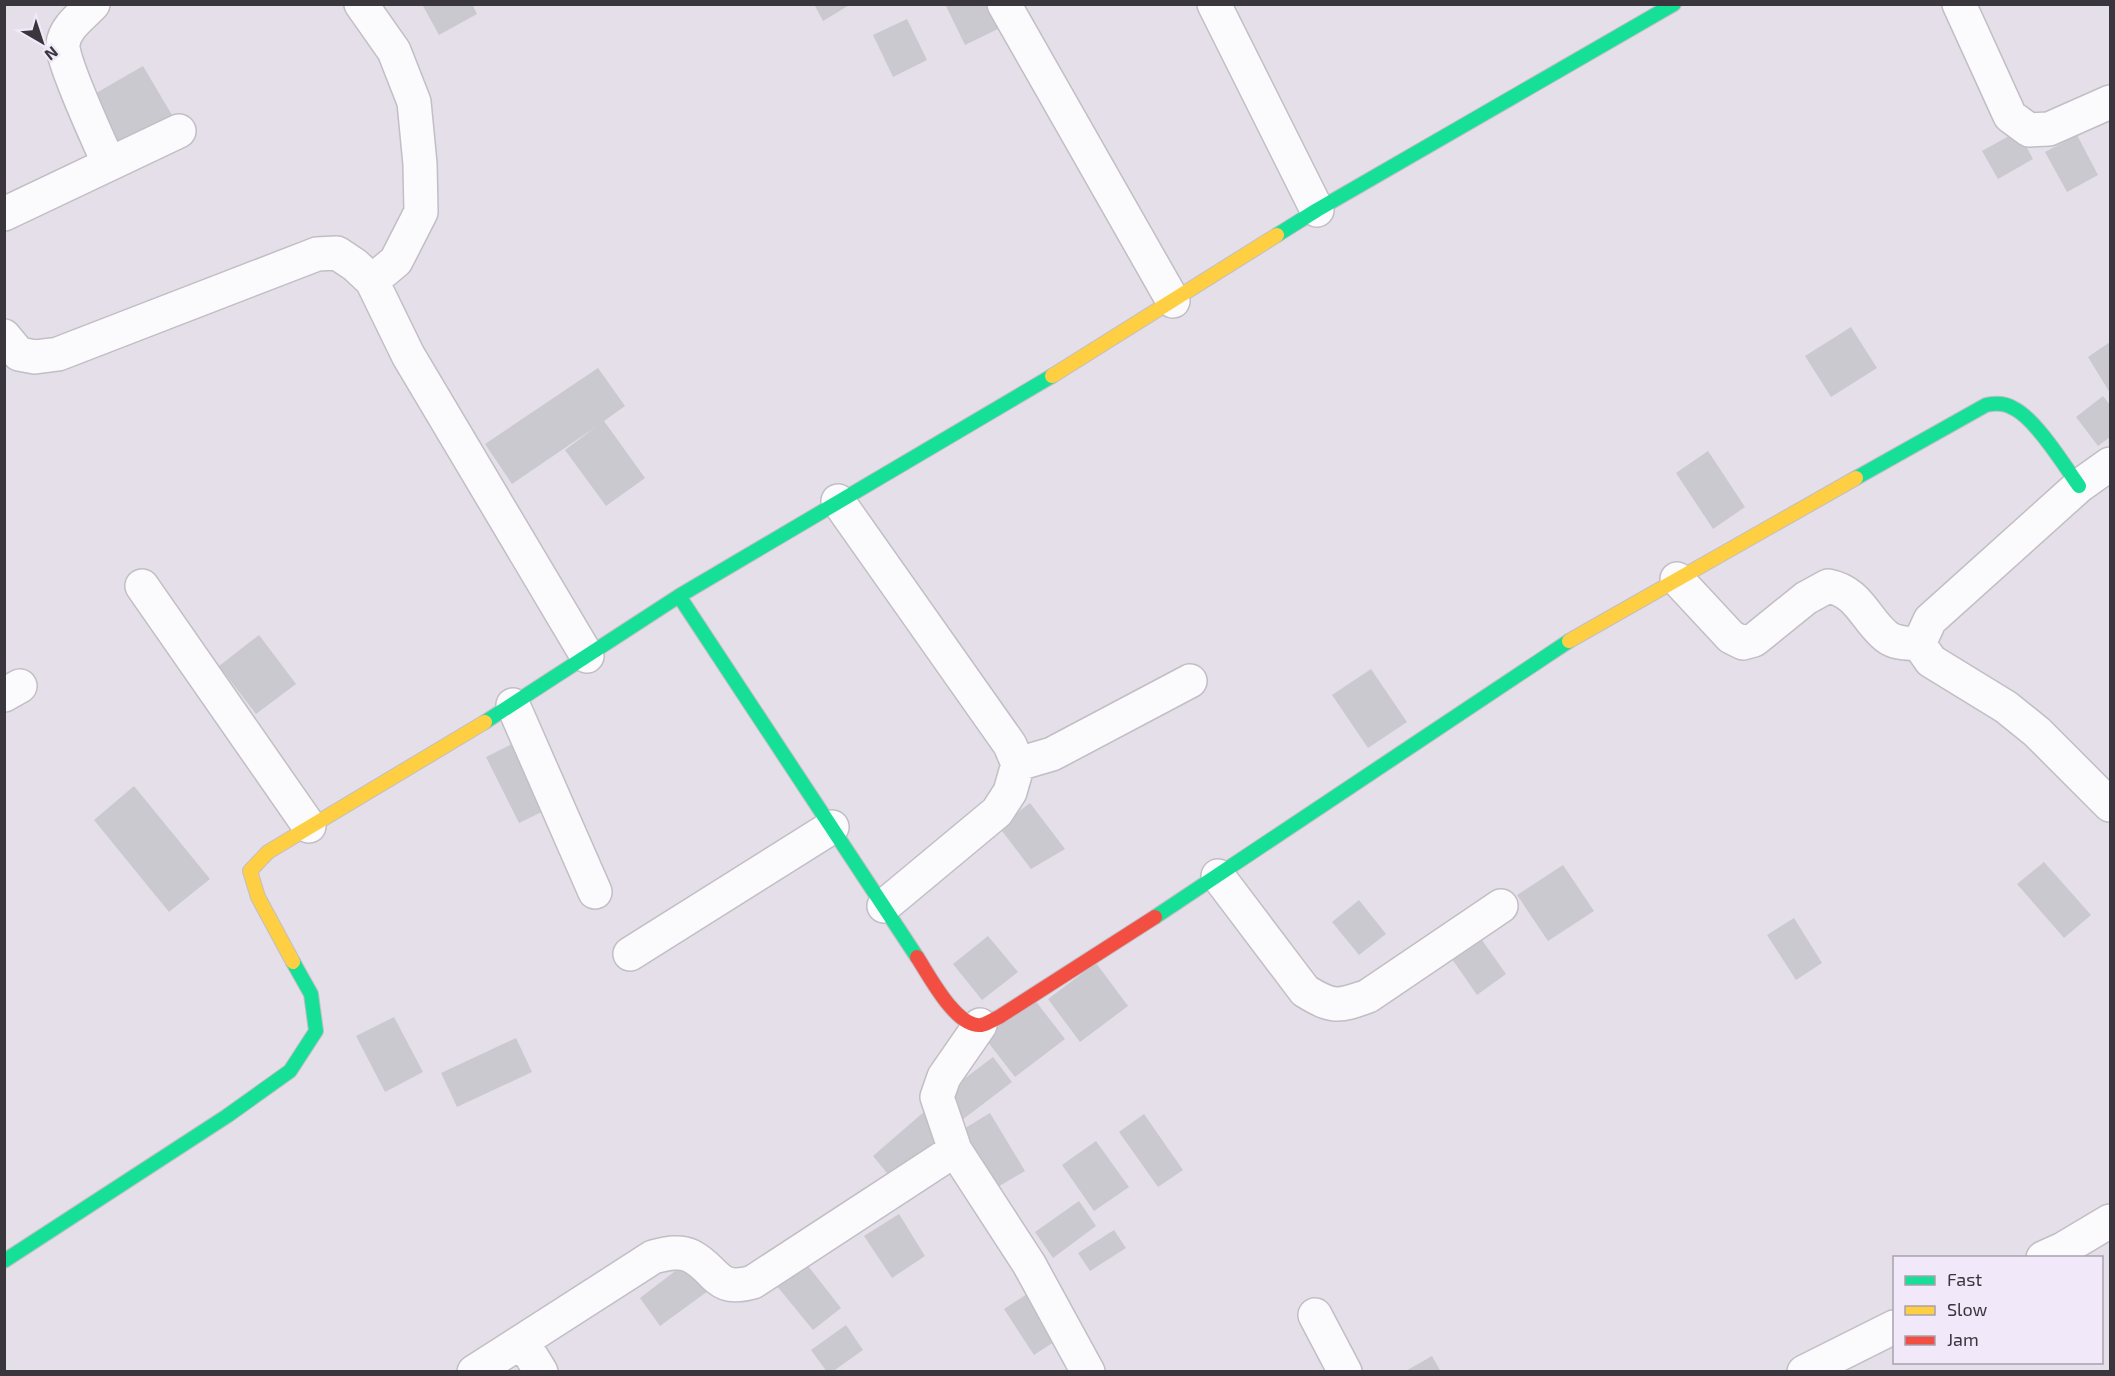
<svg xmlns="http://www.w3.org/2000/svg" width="2115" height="1376" font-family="'Exo 2',sans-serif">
<rect width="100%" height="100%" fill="#e4dfe8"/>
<path fill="#cbc9d0" d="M422 4H472L477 14 439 35Z
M814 4H851L823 21Z
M945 4H988L1000 28 965 45Z
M907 19 927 60 893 77 873 35Z
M143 66 172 115 120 145 91 96Z
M2018 131 2033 159 1998 179 1982 151Z
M2077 135 2098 175 2067 192 2045 152Z
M1851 327 1877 368 1831 397 1805 356Z
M2110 342V393L2088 357Z
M598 368 625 406 604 421 645 478 606 506 565 450 597 426 512 484 485 444Z
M2103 396 2110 405V437L2098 446 2076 417Z
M1708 451 1745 507 1713 529 1676 473Z
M259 635 296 684 256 714 219 666Z
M1371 669 1407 722 1368 748 1332 695Z
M514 743 548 809 519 823 486 757Z
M134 786 210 879 169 912 94 820Z
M1030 803 1065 849 1031 869 999 827Z
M2044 862 2091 915 2064 938 2017 884Z
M1563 865 1594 911 1548 941 1517 895Z
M1359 900 1386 934 1359 955 1332 922Z
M1794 918 1822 963 1796 980 1767 935Z
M1472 926 1506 974 1477 995 1443 946Z
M988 936 1018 972 982 1000 953 964Z
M1096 963 1128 1006 1080 1042 1048 999Z
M1034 999 1065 1039 1015 1077 984 1037Z
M394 1017 423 1072 385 1092 356 1036Z
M516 1038 532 1072 457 1107 441 1073Z
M993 1057 1012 1082 962 1120 943 1095Z
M925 1111 945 1133 891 1178 873 1156Z
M990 1113 1025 1171 991 1191 957 1133Z
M1144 1114 1183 1170 1158 1187 1119 1132Z
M1096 1141 1129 1187 1094 1211 1062 1165Z
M1079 1201 1096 1226 1053 1258 1035 1232Z
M899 1214 925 1256 892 1278 864 1236Z
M1114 1230 1126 1248 1090 1271 1078 1253Z
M801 1257 841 1308 813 1330 772 1280Z
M687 1262 708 1291 660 1326 640 1298Z
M1033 1290 1063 1336 1034 1355 1004 1309Z
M846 1325 863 1350 832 1372H827L811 1350Z
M1432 1356 1441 1372H1404Z"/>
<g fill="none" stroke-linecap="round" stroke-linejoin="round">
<defs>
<path id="street" d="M93 4C82 16 65 27 63 44 60 57 101 146 109 164
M361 4 394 51 414 102 420 164 421 212 396 261 372 281
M1004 4 1173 301
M1214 4 1317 210
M1959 4 2010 116 2029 130 2049 129 2110 102
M4 214 179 131
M4 336 19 354 35 357 58 354 317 254 337 253 355 265 372 281 408 355 587 656
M2110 464 2079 486 1930 620 1919 644 1931 661 2006 707 2037 732 2110 805
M838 501 1010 745 1018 764 1052 754 1190 681
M1677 579 1731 637 1743 643 1754 640 1806 598 1828 586C1860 592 1865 620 1887 637 1896 644 1909 643 1919 644
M142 586 309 826
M4 695 20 686
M513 705 595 892
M1218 876 1305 991C1333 1008 1338 1007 1368 996L1501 906
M884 906 997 812 1010 792 1018 764
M630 954 832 827
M980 1025 944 1077 937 1097 955 1150 1029 1264 1088 1372
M2043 1258 2063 1249 2110 1221
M1315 1315 1345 1372
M522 1341 541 1372
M474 1372 653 1257C665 1254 679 1250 691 1256 718 1270 715 1293 753 1282L955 1150
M1804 1372 1894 1327"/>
<path id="fast" d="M1277 235 1317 210 1674 4
M1856 478 1986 405C1995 403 2005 403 2013 408 2035 418 2064 465 2079 486
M679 596 917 957
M485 722 679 596 1052 376
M1155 917 1569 641
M4 1261 227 1116 290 1071 316 1031 311 994 293 962"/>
<path id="slow" d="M1052 376 1277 235
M1569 641 1856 478
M293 962 258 897 250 871 268 852 485 722"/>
<path id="jam" d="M917 957C929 975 956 1028 981 1025 987 1024 994 1019 999 1017L1155 917"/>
</defs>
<use href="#street" stroke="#c2bec5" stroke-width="36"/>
<use href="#fast" stroke="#c2bec5" stroke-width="16"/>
<use href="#slow" stroke="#c2bec5" stroke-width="16"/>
<use href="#jam" stroke="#c2bec5" stroke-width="16"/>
<use href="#street" stroke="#fbfafc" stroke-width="33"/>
<use href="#fast" stroke="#16e098" stroke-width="14"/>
<use href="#slow" stroke="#ffcf43" stroke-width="14"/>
<use href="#jam" stroke="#f24e42" stroke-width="14"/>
</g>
<rect width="2115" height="1376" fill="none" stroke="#3a363d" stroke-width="12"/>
<rect x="1893" y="1256" width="210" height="108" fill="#f1e8f9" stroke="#a8a1ae" stroke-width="1.5"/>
<rect x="1905" y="1276" width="30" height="9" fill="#16e098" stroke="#a8a1ae" stroke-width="1.5"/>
<text x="1947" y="1286" font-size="18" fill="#3a363d">Fast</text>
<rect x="1905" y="1306" width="30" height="9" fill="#ffcf43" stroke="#a8a1ae" stroke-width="1.5"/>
<text x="1947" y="1316" font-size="18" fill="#3a363d">Slow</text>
<rect x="1905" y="1336" width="30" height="9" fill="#f24e42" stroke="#a8a1ae" stroke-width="1.5"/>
<text x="1947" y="1346" font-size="18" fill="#3a363d">Jam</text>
<g transform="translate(42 42) rotate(141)" stroke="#f1e8f9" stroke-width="4.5" paint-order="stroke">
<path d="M0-4.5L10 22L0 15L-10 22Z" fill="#3a363d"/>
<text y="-9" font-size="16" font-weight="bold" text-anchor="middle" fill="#3a363d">N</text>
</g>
</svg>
